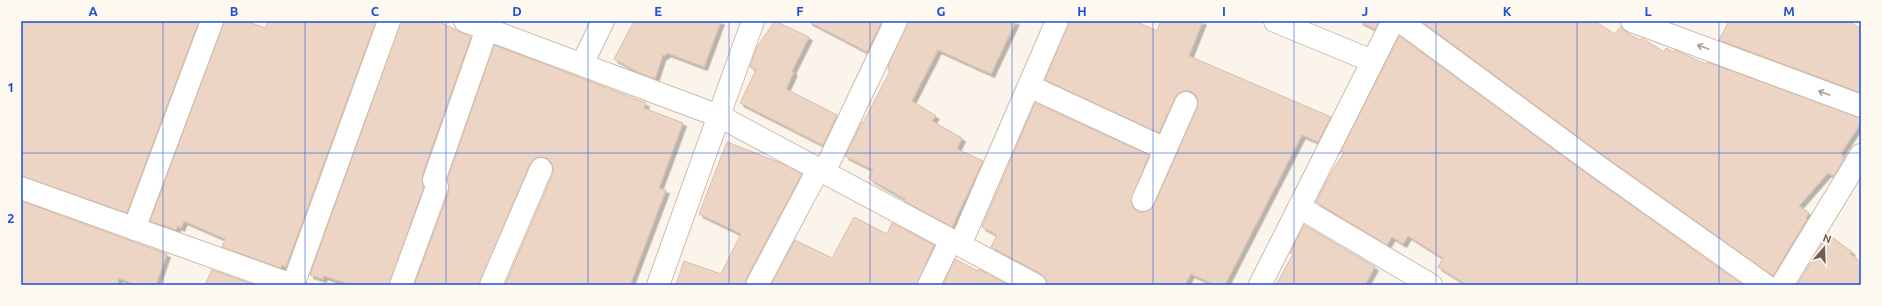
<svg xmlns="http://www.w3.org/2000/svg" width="1882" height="306" font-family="Ubuntu,sans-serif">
<defs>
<filter id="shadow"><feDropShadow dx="3.5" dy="3.5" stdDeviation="0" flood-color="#0004"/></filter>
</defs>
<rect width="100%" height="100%" fill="#faf4ea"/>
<path fill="#ecd5c5" stroke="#ddbca7" filter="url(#shadow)" d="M21 21H199L127 213 21 176Z
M224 21H246L265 28 268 21H376L286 267 282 265 281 268 222 247 225 239 184 221 181 228 178 226 176 230 150 221Z
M401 21H437L471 37 422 176 424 187 389 285H351L324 276 323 279 310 275Z
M634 21H721L704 67 667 53 665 56 663 55 655 79 640 73 614 59Z
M775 21 809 37 792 71 794 72 786 89 837 115 823 145 740 103 756 70 750 67 757 47Z
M808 21H877L881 23 867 52Z
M908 21H1016L991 74 938 50 912 101 936 116 932 121 962 138 957 149 983 161 952 227 904 201 905 199 873 181 869 178 873 170 845 156 862 122 863 123 890 71 888 70 889 64Z
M1069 21H1135L1157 31 1161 21H1203L1189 56 1331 117 1318 142 1302 135 1225 285H1215L1191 274 1185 285H1047L1046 279 1041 274 991 247 997 235 982 227 1035 103 1149 155 1131 201 1133 208 1138 212H1144L1150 210 1154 205 1197 108 1198 101 1196 95 1191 91H1184L1179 93 1175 98 1159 133 1045 80Z
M1359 21H1379L1375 29Z
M1421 21H1594L1615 34 1621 26 1627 33 1640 40 1642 38 1664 52 1666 48 1674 52 1675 50 1706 64 1707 62 1861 118V123L1841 153 1844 159 1834 176 1828 173 1799 206 1809 213 1806 218 1807 219 1773 276 1600 153Z
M1729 21H1849L1861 29V93L1719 40Z
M1399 36 1586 173 1743 285H1467L1438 267 1443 258 1408 236 1403 244 1392 237 1387 245 1316 202 1330 175 1344 152 1341 151Z
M494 45 646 103 644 108 683 123 659 188 666 190 630 285H505L553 174V167L551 162 546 158 540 157 534 159 530 164 479 285H414L449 191 447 180Z
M727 142 781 163 802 174 746 279 745 285H676L684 261 721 274 741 234 699 214Z
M21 201 167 254 156 285H136L119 278 117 285H21Z
M854 217 887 234 892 223 934 245 917 285H771L795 240 832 258Z
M1304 225 1375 267 1365 285H1276L1293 254 1290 253Z
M1828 234 1852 252 1850 254 1861 262V285H1797Z
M955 259 978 271 979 269 1008 285H943Z
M212 270 255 285H205Z"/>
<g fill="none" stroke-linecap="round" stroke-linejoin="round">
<defs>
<path id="minor" d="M465 21 719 116 1035 285
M1275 21 1372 61
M1400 21 1593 163 1765 285
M1632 21 1861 106
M582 64 603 21
M1029 86 1165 149
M824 172 896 21
M21 188 292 285
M1143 200 1186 103
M1299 207 1431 285
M134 229 212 21
M960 245 1057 21
M293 285 389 21
M401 285 437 187 434 180 487 29
M491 285 541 169
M658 285 753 21
M757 285 818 170
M929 285 951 240
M1260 285 1393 21
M1782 285 1861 155"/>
</defs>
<use href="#minor" stroke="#cbbcb1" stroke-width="24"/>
<use href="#minor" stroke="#fff" stroke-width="22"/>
</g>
<defs><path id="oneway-shaft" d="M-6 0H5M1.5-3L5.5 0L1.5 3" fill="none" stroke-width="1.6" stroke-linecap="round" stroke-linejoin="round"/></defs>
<g stroke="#aa9d96">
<use href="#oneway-shaft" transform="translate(1703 47) rotate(-160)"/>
<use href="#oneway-shaft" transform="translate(1824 93) rotate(-160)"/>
</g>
<path fill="none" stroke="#1d4ed8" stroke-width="1" stroke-opacity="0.55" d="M163 21V285M305 21V285M446 21V285M588 21V285M729 21V285M870 21V285M1012 21V285M1153 21V285M1294 21V285M1436 21V285M1577 21V285M1719 21V285M21 153H1861"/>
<rect width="1882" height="306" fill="none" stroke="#fdf8f0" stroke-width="44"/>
<g transform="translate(1824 248) rotate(19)" stroke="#fdf8f0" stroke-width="3" paint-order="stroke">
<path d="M0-3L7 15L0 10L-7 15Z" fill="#725c50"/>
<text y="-6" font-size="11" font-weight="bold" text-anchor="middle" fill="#725c50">N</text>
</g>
<rect x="22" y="22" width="1838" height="262" fill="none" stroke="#1d4ed8" stroke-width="1.5"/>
<g font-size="13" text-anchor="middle" font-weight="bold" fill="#1d4ed8">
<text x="93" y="16">A</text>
<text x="234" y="16">B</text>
<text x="375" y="16">C</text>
<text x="517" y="16">D</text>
<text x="658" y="16">E</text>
<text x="800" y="16">F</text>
<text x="941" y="16">G</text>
<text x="1082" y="16">H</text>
<text x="1224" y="16">I</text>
<text x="1365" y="16">J</text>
<text x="1507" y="16">K</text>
<text x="1648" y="16">L</text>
<text x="1789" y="16">M</text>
<text x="11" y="92">1</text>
<text x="11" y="223">2</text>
</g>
</svg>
